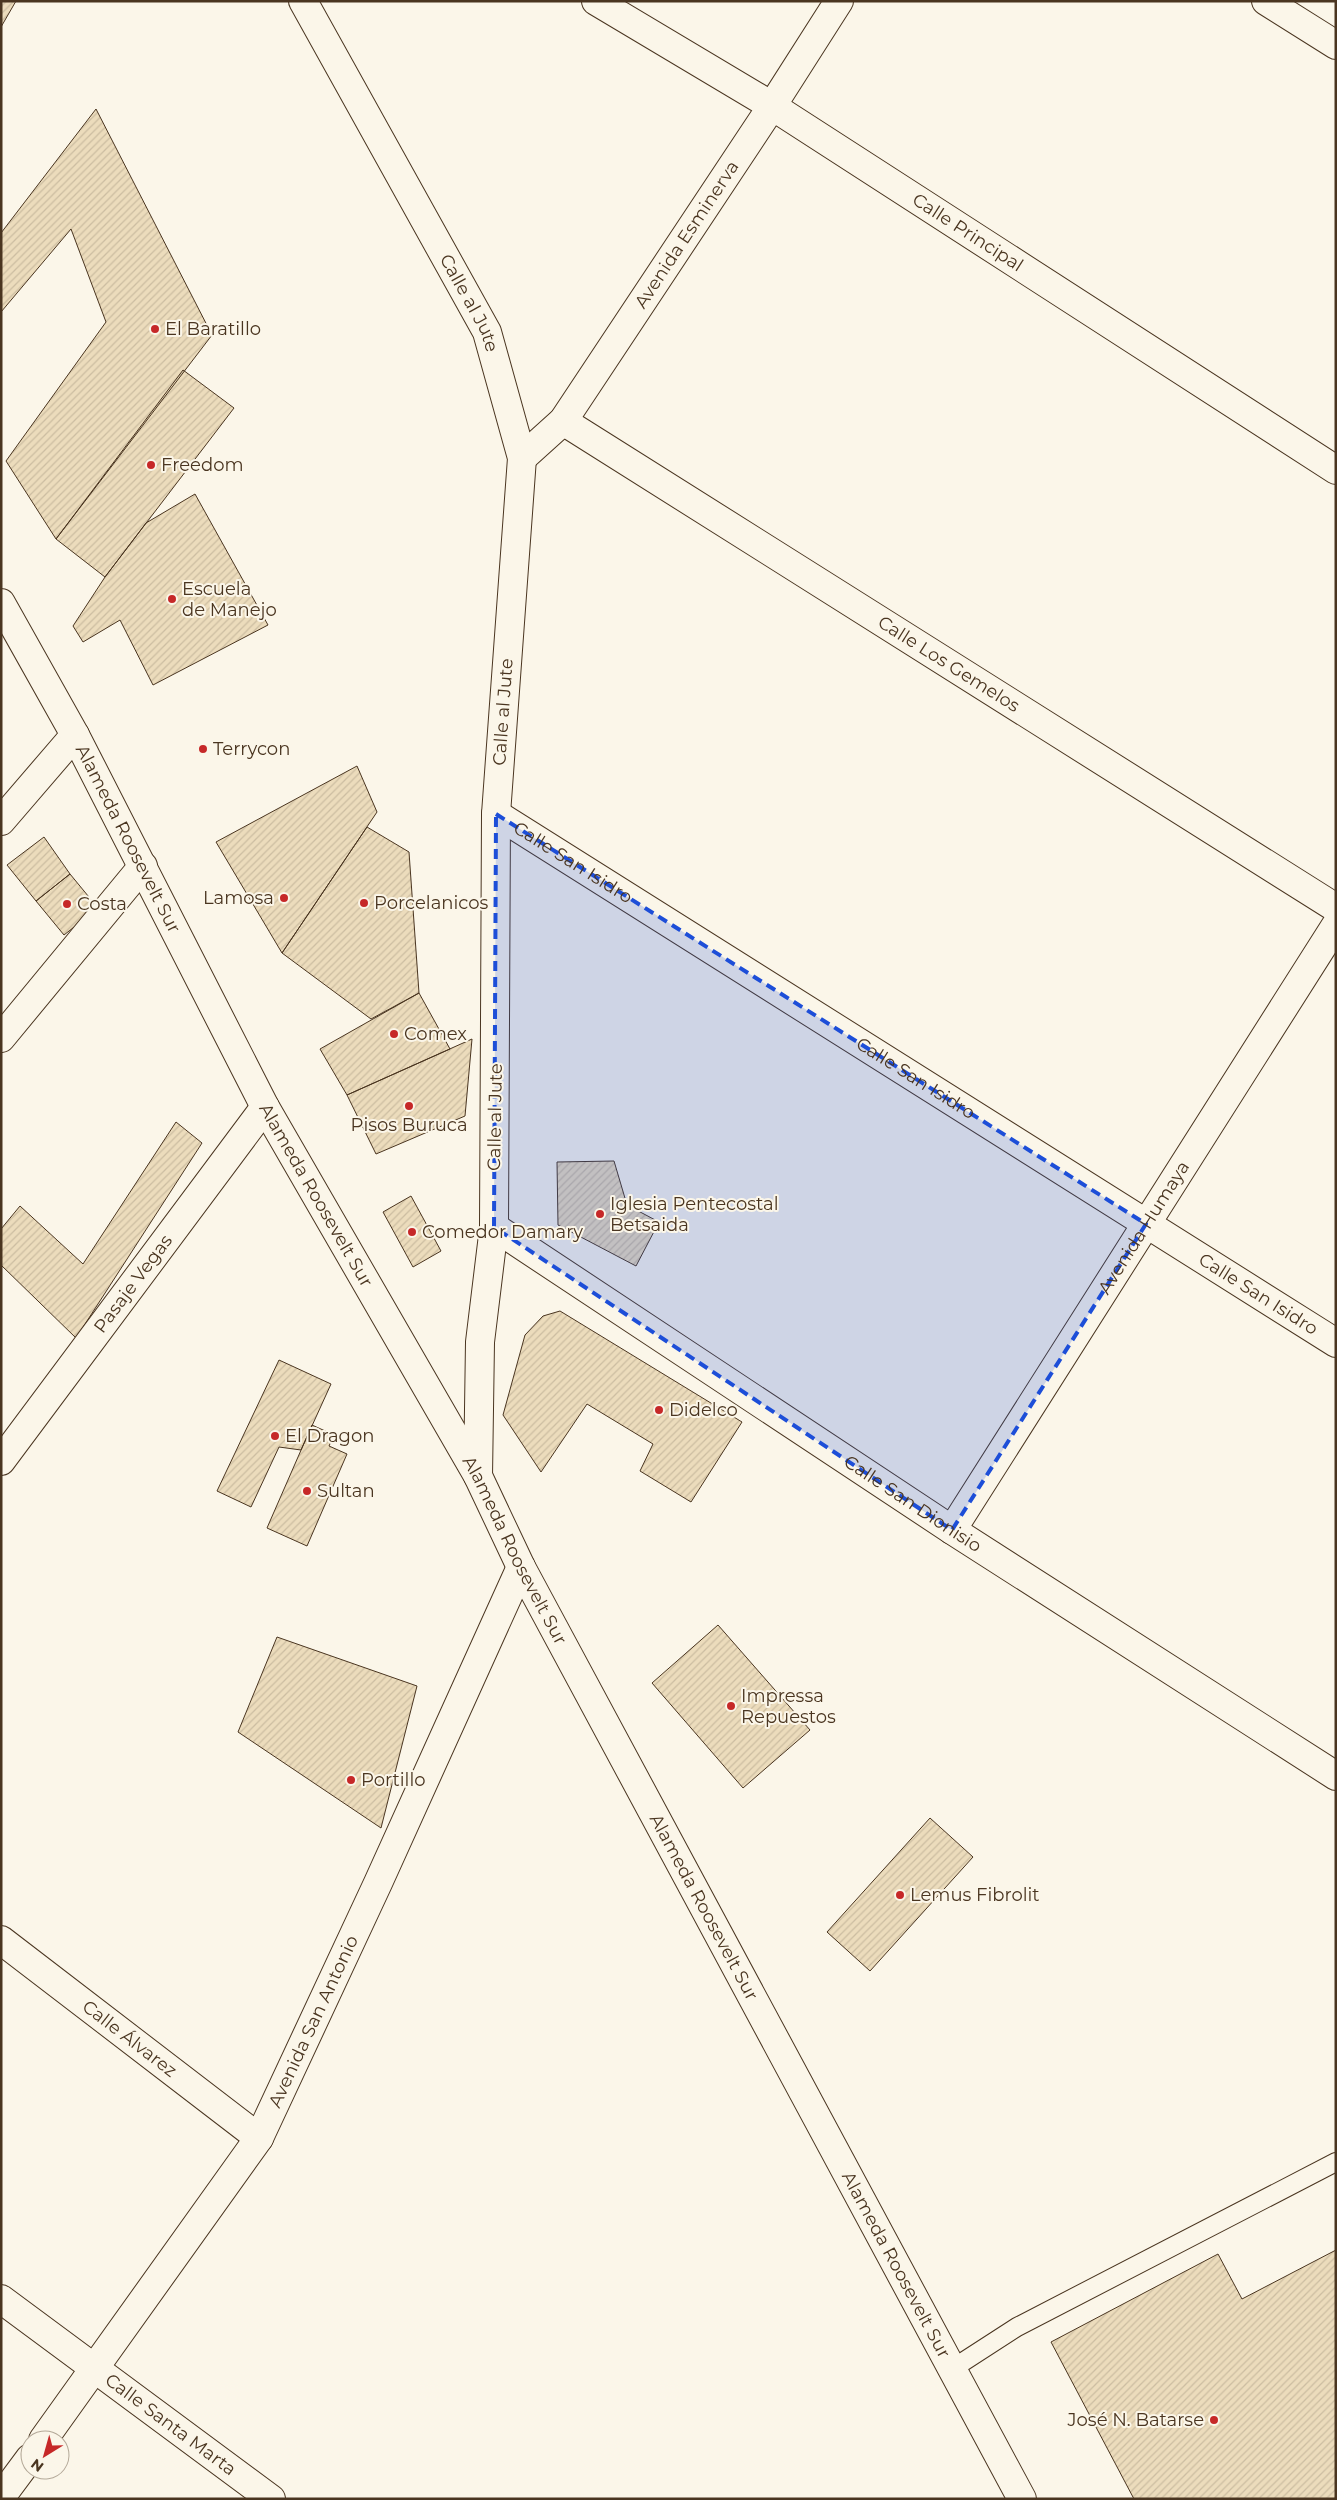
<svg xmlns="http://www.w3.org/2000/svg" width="1337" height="2500" font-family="Montserrat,sans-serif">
<defs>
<pattern id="building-hatch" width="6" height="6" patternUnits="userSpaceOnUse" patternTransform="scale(1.25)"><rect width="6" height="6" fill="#ecdcbc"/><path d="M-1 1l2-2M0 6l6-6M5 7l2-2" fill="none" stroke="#ccbda1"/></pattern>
</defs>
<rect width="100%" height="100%" fill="#fbf6e9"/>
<path fill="url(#building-hatch)" stroke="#4a3520" d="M1 1H16L1 27Z
M96 109 212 335 56 539 6 461 106 322 71 229 1 312V233Z
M183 370 234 408 105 577 56 539Z
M195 494 268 625 153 685 120 620 83 642 73 626 105 577 146 523Z
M357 766 377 812 282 953 216 842Z
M367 827 409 852 419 993 371 1019 282 953Z
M44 837 70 874 36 901 7 865Z
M70 874 98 908 64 935 36 901Z
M419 993 450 1049 347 1095 320 1049Z
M472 1039 465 1116 376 1154 347 1095Z
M176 1122 202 1143 76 1338 1 1265V1229L20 1206 83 1264Z
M614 1161 627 1205 659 1222 636 1266 558 1225 557 1162Z
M411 1196 441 1251 413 1267 383 1212Z
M560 1311 742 1422 691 1502 640 1471 653 1444 587 1404 541 1472 503 1415 525 1335 543 1316Z
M279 1360 331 1384 301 1450 279 1447 251 1507 217 1491Z
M312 1425 334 1435 329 1446 347 1454 307 1546 267 1528Z
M718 1625 810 1730 743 1788 652 1683Z
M277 1637 417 1686 381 1828 238 1732Z
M930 1818 973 1857 870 1971 827 1932Z
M1336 2250V2499H1134L1051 2342 1218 2254 1242 2299Z"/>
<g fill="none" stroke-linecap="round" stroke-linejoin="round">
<defs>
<path id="service" d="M952 2369 1017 2327 1336 2162"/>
<g id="minor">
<path id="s1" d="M303 1 487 332 522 458 496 814 494 1227 480 1342 478 1476"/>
<path id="s2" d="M596 1 772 106 1336 470"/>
<path d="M1266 1 1336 45"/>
<path id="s3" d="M563 421 1336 908"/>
<path id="s4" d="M522 458 563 421 772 106 839 1"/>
<path id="s5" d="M496 814 1336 1343"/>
<path d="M1 821 75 735"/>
<path d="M1 1038 143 866"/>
<path id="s6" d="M494 1227 952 1530 1336 1776"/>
<path id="s7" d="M1 1461 265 1107"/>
<path id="s8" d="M952 1530 1336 925"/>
<path id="s9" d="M1 1940 259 2138"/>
<path id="s10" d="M1 2299 271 2499"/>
</g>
<g id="tertiary">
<path id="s11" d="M43 2440 259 2138 378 1883 521 1567"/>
<path d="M1 2497 30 2458"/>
</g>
<g id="trunk">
<path id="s12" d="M1 603 75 735 265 1107 478 1476 521 1567 1022 2499"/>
</g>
</defs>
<use href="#service" stroke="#4a3520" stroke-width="20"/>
<use href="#minor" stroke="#4a3520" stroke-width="30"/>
<use href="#tertiary" stroke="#4a3520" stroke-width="30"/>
<use href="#trunk" stroke="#4a3520" stroke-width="30"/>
<use href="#service" stroke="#fbf6e9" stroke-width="18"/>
<use href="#minor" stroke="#fbf6e9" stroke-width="28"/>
<use href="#tertiary" stroke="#fbf6e9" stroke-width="28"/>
<use href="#trunk" stroke="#fbf6e9" stroke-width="28"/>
</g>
<path fill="#1d4ed8" fill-opacity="0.2" stroke="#1d4ed8" stroke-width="4" stroke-dasharray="10 6" stroke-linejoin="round" d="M496 814 1146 1224 952 1530 494 1227Z"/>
<g fill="#c62828" stroke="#fbf6e9" stroke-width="2">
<circle cx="155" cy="329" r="5"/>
<circle cx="151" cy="465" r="5"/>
<circle cx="172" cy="599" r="5"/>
<circle cx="203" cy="749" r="5"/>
<circle cx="284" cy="898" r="5"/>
<circle cx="364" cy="903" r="5"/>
<circle cx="67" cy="904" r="5"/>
<circle cx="394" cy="1034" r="5"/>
<circle cx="409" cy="1106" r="5"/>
<circle cx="600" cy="1214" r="5"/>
<circle cx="412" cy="1232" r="5"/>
<circle cx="659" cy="1410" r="5"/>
<circle cx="275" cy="1436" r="5"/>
<circle cx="307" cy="1491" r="5"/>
<circle cx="731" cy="1706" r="5"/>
<circle cx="351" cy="1780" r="5"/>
<circle cx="900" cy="1895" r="5"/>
<circle cx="1214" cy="2420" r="5"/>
</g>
<g text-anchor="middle" stroke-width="4" stroke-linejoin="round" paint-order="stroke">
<g font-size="18" fill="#4a3520" stroke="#fbf6e9">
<text dy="6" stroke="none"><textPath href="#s2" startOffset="438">Calle Principal</textPath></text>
<text dy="6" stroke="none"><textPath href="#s4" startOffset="279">Avenida Esminerva</textPath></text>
<text dy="6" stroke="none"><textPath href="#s1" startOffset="345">Calle al Jute</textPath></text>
<text dy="6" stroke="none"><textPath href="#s3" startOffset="456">Calle Los Gemelos</textPath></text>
<text transform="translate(503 712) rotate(-86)" y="6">Calle al Jute</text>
<text dy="6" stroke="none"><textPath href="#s12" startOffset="268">Alameda Roosevelt Sur</textPath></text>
<text dy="6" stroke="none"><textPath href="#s5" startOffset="91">Calle San Isidro</textPath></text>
<text dy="6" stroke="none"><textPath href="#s5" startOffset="496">Calle San Isidro</textPath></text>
<text transform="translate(495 1117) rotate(-89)" y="6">Calle al Jute</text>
<text dy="6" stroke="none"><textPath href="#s12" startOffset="671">Alameda Roosevelt Sur</textPath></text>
<text dy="6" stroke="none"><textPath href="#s8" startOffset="358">Avenida Humaya</textPath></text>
<text dy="6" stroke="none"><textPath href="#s7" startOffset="221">Pasaje Vegas</textPath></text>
<text dy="6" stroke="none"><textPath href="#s5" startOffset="901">Calle San Isidro</textPath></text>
<text dy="6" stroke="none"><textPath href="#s6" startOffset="502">Calle San Dionisio</textPath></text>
<text dy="6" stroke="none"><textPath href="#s12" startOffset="1078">Alameda Roosevelt Sur</textPath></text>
<text dy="6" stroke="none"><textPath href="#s12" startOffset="1482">Alameda Roosevelt Sur</textPath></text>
<text dy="6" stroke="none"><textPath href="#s11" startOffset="500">Avenida San Antonio</textPath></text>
<text dy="6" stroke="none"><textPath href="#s9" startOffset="162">Calle Álvarez</textPath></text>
<text dy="6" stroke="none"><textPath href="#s12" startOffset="1888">Alameda Roosevelt Sur</textPath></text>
<text dy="6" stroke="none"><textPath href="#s10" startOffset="211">Calle Santa Marta</textPath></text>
</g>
<g font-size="18" fill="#4a3520" stroke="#fbf6e9" text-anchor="start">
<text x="165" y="335">El Baratillo</text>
<text x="161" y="471">Freedom</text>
<text x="182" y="595">Escuela<tspan x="182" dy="21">de Manejo</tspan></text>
<text x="213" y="755">Terrycon</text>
<text x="274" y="904" text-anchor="end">Lamosa</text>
<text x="374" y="909">Porcelanicos</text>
<text x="77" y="910">Costa</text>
<text x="404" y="1040">Comex</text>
<text x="409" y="1131" text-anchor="middle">Pisos Buruca</text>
<text x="610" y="1210">Iglesia Pentecostal<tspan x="610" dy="21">Betsaida</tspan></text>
<text x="422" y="1238">Comedor Damary</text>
<text x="669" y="1416">Didelco</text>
<text x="285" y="1442">El Dragon</text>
<text x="317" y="1497">Sultan</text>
<text x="741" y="1702">Impressa<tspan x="741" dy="21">Repuestos</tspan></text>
<text x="361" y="1786">Portillo</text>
<text x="910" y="1901">Lemus Fibrolit</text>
<text x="1204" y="2426" text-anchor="end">José N. Batarse</text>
</g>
</g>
<rect width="1337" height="2500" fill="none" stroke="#4a3520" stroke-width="5"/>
<g transform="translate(45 2455) rotate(217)"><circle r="24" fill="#fbf6e9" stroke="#b4a999"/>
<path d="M0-4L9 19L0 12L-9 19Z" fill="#c62828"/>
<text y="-8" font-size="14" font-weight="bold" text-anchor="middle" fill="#4a3520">N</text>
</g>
</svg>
